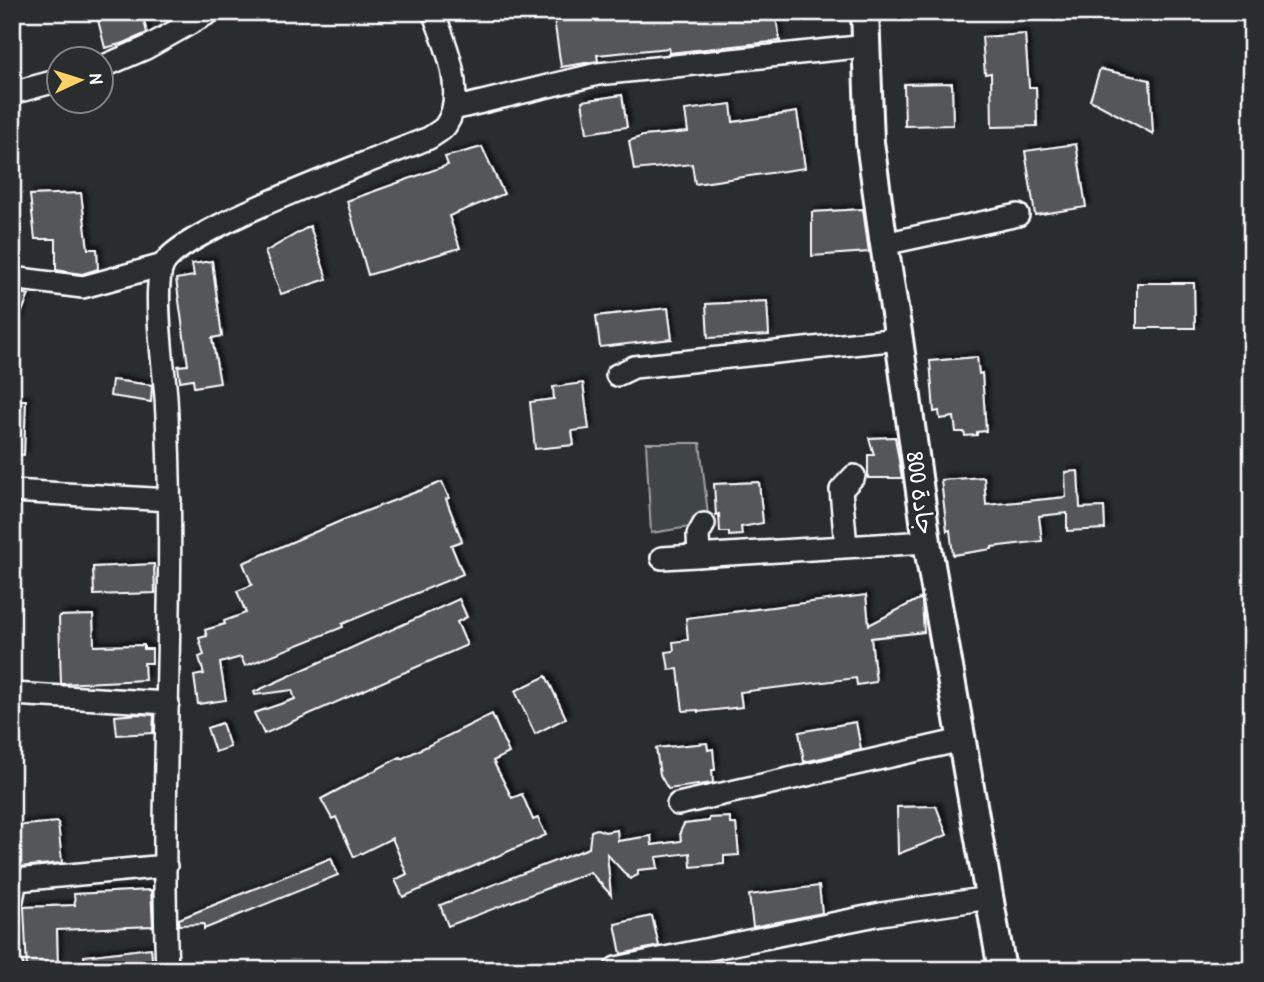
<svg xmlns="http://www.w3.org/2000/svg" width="1264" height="982" font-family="'Patrick Hand','Playpen Sans Arabic',sans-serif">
<defs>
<filter id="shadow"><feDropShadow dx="4" dy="-4" stdDeviation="2" flood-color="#0009"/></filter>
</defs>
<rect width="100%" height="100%" fill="#2a2d2e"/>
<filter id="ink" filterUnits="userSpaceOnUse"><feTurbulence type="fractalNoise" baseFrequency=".0143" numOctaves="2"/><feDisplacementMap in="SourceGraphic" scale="14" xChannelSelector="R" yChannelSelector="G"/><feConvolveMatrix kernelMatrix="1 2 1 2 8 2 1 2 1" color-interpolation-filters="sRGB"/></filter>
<g filter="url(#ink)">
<path fill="#414445" stroke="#a0a2a2" stroke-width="2" d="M646 443H700L709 524 651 533Z"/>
<path fill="#555758" stroke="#fff" stroke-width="2" filter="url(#shadow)" d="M96 12H142L147 33 124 43 105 48Z
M553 12H775L780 41 669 53V48L597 55 598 61 561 67Z
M1025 34 1029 87H1036L1037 126 992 127 991 73 985 74 982 37Z
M1100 69 1150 80 1153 134 1090 100Z
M952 83 953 125 905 126 904 84Z
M622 95 627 127 587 133 582 101Z
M731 104 733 122 797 112 805 168 695 184 692 164 634 170 629 141 643 136 688 132 685 110Z
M1076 144 1086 207 1035 215 1025 151Z
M482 147 504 194 449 216 460 248 368 275 347 201 448 165 445 157Z
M81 193 88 249H97L98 269 82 274 56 270V239H35L30 195Z
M863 209 869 252 812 256V212Z
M310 226 327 279 281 294 265 252Z
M212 261 222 336 212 338 220 383 194 387 193 379 180 381 178 366 188 365 176 279 194 276 192 264Z
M1137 283H1194L1195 328H1137Z
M12 291 29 295 12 335Z
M767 301 769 335 708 338 706 304Z
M668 308 672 339 600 347 596 316Z
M977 357 979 374 982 373 986 431 977 432V435L965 436 964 432H956L954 417 940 419 939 411 934 412 930 361Z
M112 380 152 385 151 402 110 396Z
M583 383 589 429 572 431 574 445 535 449 530 402 554 399 553 387Z
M12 400H26L24 455 12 454Z
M895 437 902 478H868V455H874L869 438Z
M1078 471 1080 508 1104 507 1105 529 1067 531V513L1039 516 1042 541 992 547V549L953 555 950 530 947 531 941 480 984 477 986 505 1066 497 1065 472Z
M442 482 449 498 446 499 462 541 451 545 463 574 342 624 343 627 245 666 241 657 220 663 226 700 198 704 194 676 204 674 199 657 204 655 199 638 207 636 205 630 225 624 224 621 246 613 237 591 252 585 243 563 343 520Z
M759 482 763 523 741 527 742 535 729 536V532H720L719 514 716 515 714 484Z
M154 564 155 593 94 595 93 567Z
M866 595 869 625 921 598 922 602 924 632 871 638 876 682 857 685 856 678 740 692 742 707 698 712V710L683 711 678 669 669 670 666 652 674 651 673 642 688 640 686 618Z
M459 599 467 617 457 622 467 645 264 734 254 713 295 699 292 690 255 695 254 692Z
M93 615 94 646 144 645V649H152V663H144L145 680 61 684 59 616Z
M546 676 566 718 535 734 515 691Z
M139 714 154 715 153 733 117 735 115 716Z
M492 714 509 753 493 761 512 798 522 794 533 820 538 818 546 835 403 897 395 880 407 874 392 838 354 857 336 817 332 819 321 799 400 757 401 759Z
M856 722 861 749 804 762 799 732Z
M222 723 230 747 215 752 207 728Z
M707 743 708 750 713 749 715 770H712L713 783 668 789 660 775 656 748Z
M936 806 947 835 898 854 897 807Z
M730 817V824H736L739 855 724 856V864L691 867 690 853 656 857 658 868 638 870V875L630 879 607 854 611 895 590 872 448 926 440 905 589 848 591 831 597 829 605 832 617 830 618 841 651 836 652 845 681 841 680 832 684 824 709 821V818Z
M58 822 62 863 18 867 14 826Z
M331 858 338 875 204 929V924L179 925V919Z
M819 886 822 913 753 927 749 895Z
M151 890 153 926 57 930 58 970H27L24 907 75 905 74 894Z
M652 916 659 946 621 954 615 924Z
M151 948 153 970H86L84 956Z"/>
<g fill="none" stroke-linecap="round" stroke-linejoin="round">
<defs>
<path id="minor" d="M102 67 146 48 210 12
M12 93 60 80
M453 109 598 74 867 46
M884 244 1018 215
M12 278 83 287 163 265
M617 375 634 367 899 339
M12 491 170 500
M846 547 841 490 854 476
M699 556 698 535 704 524
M662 558 927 542
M12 694 168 703
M678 804 962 740
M12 900 16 880 166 866
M12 968V970
M616 968 881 914 989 898
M167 970C159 779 177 588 166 397 164 369 152 287 163 265 181 229 383 157 429 138 435 134 443 130 446 125 467 94 445 42 433 12"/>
<path id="major" d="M865 12 870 142 883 238 899 339 927 542 1002 970"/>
</defs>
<use href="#minor" stroke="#fff" stroke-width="26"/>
<use href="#major" stroke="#fff" stroke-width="32"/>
<use href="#minor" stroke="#2a2d2e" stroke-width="21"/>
<use href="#major" stroke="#2a2d2e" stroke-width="26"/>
</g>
</g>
<g text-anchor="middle" stroke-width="5" stroke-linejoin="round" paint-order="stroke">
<g font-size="24" fill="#fff" stroke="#2a2d2e">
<text transform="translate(920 493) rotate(82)" y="8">جادة 800</text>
</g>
</g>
<rect width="1264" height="982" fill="none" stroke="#2a2d2e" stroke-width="42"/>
<rect x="21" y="21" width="1222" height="940" fill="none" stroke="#fff" stroke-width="2.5" filter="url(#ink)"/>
<g transform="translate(80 80) rotate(86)"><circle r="33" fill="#2a2d2e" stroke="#7f8182" stroke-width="2"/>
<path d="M0-5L12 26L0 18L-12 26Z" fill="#ffd166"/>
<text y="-10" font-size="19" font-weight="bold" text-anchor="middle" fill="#ffffff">N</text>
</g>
</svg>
